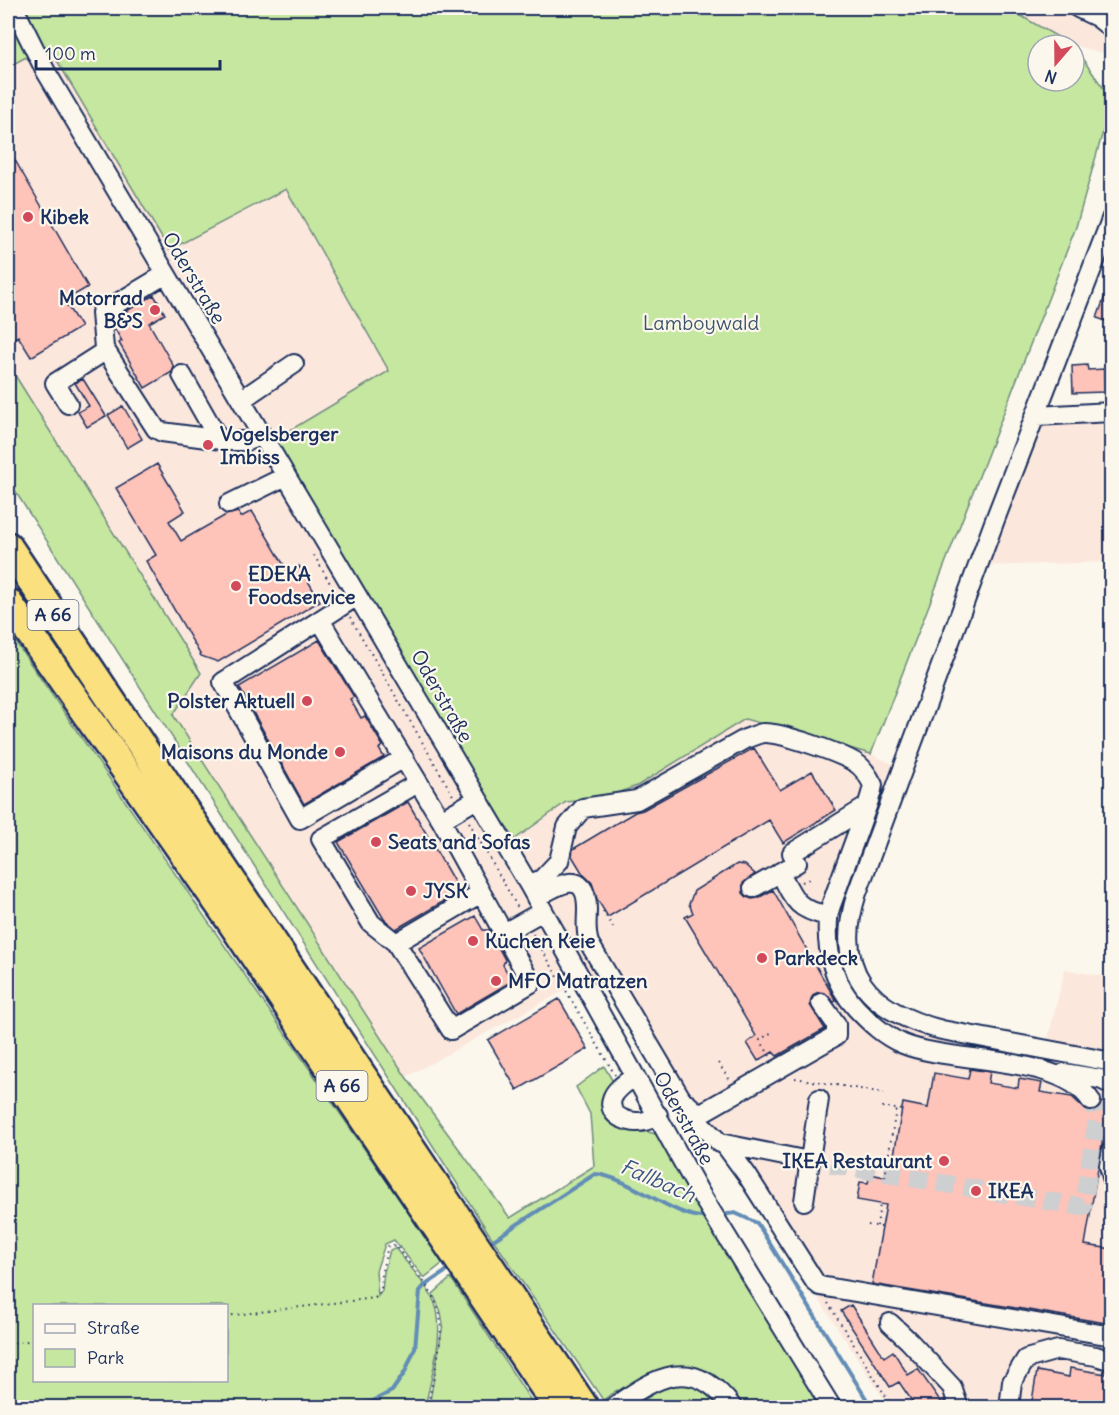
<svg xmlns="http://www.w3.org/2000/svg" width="1119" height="1415" font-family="Delius,sans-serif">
<rect width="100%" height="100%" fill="#fbf7ec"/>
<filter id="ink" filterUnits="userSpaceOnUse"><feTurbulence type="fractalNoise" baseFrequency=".0167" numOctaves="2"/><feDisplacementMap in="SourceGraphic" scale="12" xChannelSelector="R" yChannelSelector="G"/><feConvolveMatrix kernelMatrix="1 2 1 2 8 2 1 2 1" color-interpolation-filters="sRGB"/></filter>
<g filter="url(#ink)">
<path fill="#fce7dd" d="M1007 8H1111V55L1072 45Z
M48 45 169 250 286 189 389 371 273 441 515 840 566 802 602 798 637 786 745 719 871 754 893 764 841 908 839 937 847 966 863 997 894 1024 938 1038 1044 1055 1065 969 1111 978V1407H889L815 1293 740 1171 696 1127 676 1115 598 972 406 1077 173 715 201 673 8 364V67Z
M1111 419V562L987 566 1040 422Z"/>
<path fill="#c5e7a0" stroke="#708b7f" stroke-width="1.5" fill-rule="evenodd" d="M8 8H1007L1072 45H1038V81H1074V47L1112 100 1076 227 871 754 745 719 637 786 602 798 566 802 514 840 272 441 389 371 286 189 169 250 48 45 8 67Z
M8 364 201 673 173 715 406 1077 510 1218 594 1166 590 1114 576 1087 604 1066 615 1085 603 1101 641 1130 659 1135 821 1407H742L670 1368 651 1373 620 1395 617 1390 603 1400 488 1232 8 480Z
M8 631 443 1263 424 1278 394 1240 385 1244 376 1271 378 1296 382 1291 384 1272 390 1250 395 1248C407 1263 422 1279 432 1297 448 1325 431 1377 425 1407H8ZM34 1306H226V1380H34Z
M451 1278 535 1407H429L443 1324 441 1312 433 1294Z
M673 1381C700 1386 704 1389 724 1408H632Z"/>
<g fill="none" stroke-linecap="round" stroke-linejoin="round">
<path stroke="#628db6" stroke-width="4" d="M721 1215 735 1213 757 1223 872 1408
M487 1244 595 1174C631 1177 676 1220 707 1217
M337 1408 371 1402 392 1391 405 1372 415 1348 420 1291 424 1286 451 1268"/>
</g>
<path fill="#fec3b9" stroke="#1b2f5e" stroke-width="1.5" d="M8 148 88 287 64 301 81 327 31 357 18 336 8 342Z
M1110 282H1112V323L1097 318Z
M154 295 165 314 149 323 174 367 172 372 145 388 119 343 122 341 113 326V319Z
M1087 365 1088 370 1104 369 1105 392 1073 393 1072 366Z
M83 379 106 416 87 427 78 412 89 406 75 383Z
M123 406 142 439 127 448 108 415Z
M157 464 185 511 169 521 181 541 226 515 238 512 241 517 252 511 288 572 299 566 320 601 218 662 201 656 146 561 156 555 116 488Z
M319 640 354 697 350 699 361 718 365 716 383 746 379 749 384 757 304 804 239 687Z
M754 748 780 790 812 771 836 810 783 843 769 820 608 917 597 899 592 883 583 874 572 856 573 849 635 812 643 810Z
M408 802 460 892 396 929 384 919 338 842Z
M737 864 745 865 755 874 743 883V893L747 897 752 899 758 898 773 890 836 1001 834 1002 825 993 819 992 814 994 811 999 810 1005 825 1029 777 1056 773 1052 758 1061 747 1043 756 1036 685 917 693 913 689 904 694 891Z
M475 916 483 930H489L505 960 503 965 512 981 456 1014 419 948Z
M559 999 588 1049 517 1090 488 1040Z
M970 1069 990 1072 988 1083 1018 1088 1019 1079 1042 1083 1040 1092 1072 1097 1088 1112 1098 1109 1102 1102 1108 1103 1106 1117 1112 1118V1139L1103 1138 1085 1245 1112 1249V1324L872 1284 886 1205 857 1200 860 1182 868 1183 870 1174 890 1178 903 1103 928 1108 934 1073 968 1079Z
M851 1305 884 1357 893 1351 908 1375 918 1369 941 1402 944 1400 947 1407H916L899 1382 890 1387 841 1311Z
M1070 1368 1112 1375V1407H1031L1037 1371 1069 1377Z"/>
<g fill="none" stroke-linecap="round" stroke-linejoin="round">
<path stroke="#cecfd0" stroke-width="18" stroke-dasharray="18 9" stroke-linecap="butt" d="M804 1160 1083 1207 1097 1120 1096 1111 1091 1101"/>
<defs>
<path id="minor" d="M14 8 45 70 529 885 700 1193 832 1408
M1078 8 1097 17 1112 29
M1112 217 996 517 857 893C832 971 868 1011 942 1030L1112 1062
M166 274 101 313 104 348 156 429 162 432 229 441H248L262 435
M182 375 219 440
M241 400 294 364
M68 404 55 383 105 351
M1036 416 1112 412
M229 504 286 476
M357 596 320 620 441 820 531 983 451 1030 396 943 371 923 321 839 418 783
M320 620 223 682 300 819 404 758
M441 820 477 799
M780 872C794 900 796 909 828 916
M529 885 542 879 559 861 567 827 583 808 637 800 745 739C751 737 757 734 763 733 781 732 840 753 856 763 864 768 869 777 873 785 871 797 866 809 862 820 854 843 845 866 837 889 834 899 828 909 828 920 826 952 834 984 856 1008 870 1023 884 1036 903 1044 952 1064 1062 1054 1091 1101
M753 888 797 863 792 853 866 807
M536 898C557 885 587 867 587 909 587 922 585 931 589 943L681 1098 701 1124 720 1143 804 1160
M504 933 543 911
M396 943 481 893
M1064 1073 1100 1079 1112 1085
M635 1076C627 1082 615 1089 612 1099 606 1117 632 1125 645 1121 649 1120 654 1117 658 1115
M685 1102 695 1111 703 1112 836 1036V1024L821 1003
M725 1145 747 1175 815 1282 820 1286 1112 1336
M1112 1150 1109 1166 1112 1177
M804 1201 819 1099
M890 1323 909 1341 952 1387 959 1408
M612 1408C656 1377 693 1353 733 1408
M1009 1408 1012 1382 1026 1359 1058 1350 1096 1356 1112 1361"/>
<path id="highway" d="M8 546 585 1408
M8 602 229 919 558 1408"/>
</defs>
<use href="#minor" stroke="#1b2f5e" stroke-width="22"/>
<use href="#highway" stroke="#1b2f5e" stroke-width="32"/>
<path stroke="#1b2f5e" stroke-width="2" stroke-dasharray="1.5 4.5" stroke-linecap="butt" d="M314 555 335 592
M350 617 454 797
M469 822 518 908
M802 882 809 879
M603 911 614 929
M533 934 615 1075
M770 1056 760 1040 772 1032
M718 1063 730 1080
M795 1078 884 1093
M882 1107 902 1110
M885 1177 896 1109
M868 1225 882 1227
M877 1226 880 1204
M828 1303 893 1408
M226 1316 375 1298 381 1291 382 1271 388 1246 395 1245C410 1265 431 1286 439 1311 446 1333 432 1383 427 1408
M8 1344 34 1340"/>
<use href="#minor" stroke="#fbf7ec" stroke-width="18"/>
<use href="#highway" stroke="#fbe080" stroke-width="27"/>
</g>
</g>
<g fill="#d1495b" stroke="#fbf7ec" stroke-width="2">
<circle cx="28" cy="217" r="6"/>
<circle cx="155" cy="310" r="6"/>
<circle cx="208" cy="445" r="6"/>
<circle cx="236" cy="586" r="6"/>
<circle cx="307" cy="701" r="6"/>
<circle cx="340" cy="752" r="6"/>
<circle cx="376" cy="842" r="6"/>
<circle cx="411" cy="891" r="6"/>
<circle cx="473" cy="941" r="6"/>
<circle cx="762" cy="958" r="6"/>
<circle cx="496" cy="981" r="6"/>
<circle cx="944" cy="1161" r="6"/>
<circle cx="976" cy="1191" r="6"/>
</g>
<g text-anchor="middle" stroke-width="4.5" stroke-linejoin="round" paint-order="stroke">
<g fill="#fbf7ec" stroke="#5e6b89" stroke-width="1.5">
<rect x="27.5" y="600" width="51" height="30" rx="4.5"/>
<rect x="316.5" y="1071" width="51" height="30" rx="4.5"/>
</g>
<g font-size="18" font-weight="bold" fill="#1b2f5e">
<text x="53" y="621">A 66</text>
<text x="342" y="1092">A 66</text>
</g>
<g font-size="20" font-weight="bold" fill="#1b2f5e" stroke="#fbf7ec" text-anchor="start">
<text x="40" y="224">Kibek</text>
<text x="143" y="305" text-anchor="end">Motorrad<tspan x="143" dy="23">B&amp;S</tspan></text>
<text x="220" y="441">Vogelsberger<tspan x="220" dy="23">Imbiss</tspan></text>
<text x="248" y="581">EDEKA<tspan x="248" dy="23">Foodservice</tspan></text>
<text x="295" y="708" text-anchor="end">Polster Aktuell</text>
<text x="328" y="759" text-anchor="end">Maisons du Monde</text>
<text x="388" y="849">Seats and Sofas</text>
<text x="423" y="898">JYSK</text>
<text x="485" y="948">Küchen Keie</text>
<text x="774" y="965">Parkdeck</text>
<text x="508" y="988">MFO Matratzen</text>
<text x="932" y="1168" text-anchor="end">IKEA Restaurant</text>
<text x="988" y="1198">IKEA</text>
</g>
<g font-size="20" fill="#1b2f5e" stroke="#fbf7ec">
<text transform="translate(194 278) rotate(59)" y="7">Oderstraße</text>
<text transform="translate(442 696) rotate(60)" y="7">Oderstraße</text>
<text transform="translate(684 1118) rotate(61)" y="7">Oderstraße</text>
</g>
<g font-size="20" fill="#3d546b" stroke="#fbf7ec">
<text x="701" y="330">Lamboywald</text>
</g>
<g font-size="21" font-style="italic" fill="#395683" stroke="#fbf7ec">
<text transform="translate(658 1181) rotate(23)" y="7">Fallbach</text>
</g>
</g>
<rect width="1119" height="1415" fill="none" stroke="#fbf7ec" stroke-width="30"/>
<rect x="15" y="15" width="1089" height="1385" fill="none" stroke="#1b2f5e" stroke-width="2" filter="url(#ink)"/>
<rect x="33" y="1304" width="195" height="78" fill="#fbf7ec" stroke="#a1a7b3" stroke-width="1.5"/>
<rect x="45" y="1324" width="30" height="9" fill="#fbf7ec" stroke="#a1a7b3" stroke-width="1.5"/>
<text x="87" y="1334" font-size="18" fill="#1b2f5e">Straße</text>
<rect x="45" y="1349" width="30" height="18" fill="#c5e7a0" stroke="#a1a7b3" stroke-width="1.5"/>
<text x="87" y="1364" font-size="18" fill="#1b2f5e">Park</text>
<g transform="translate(1056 63) rotate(200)"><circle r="28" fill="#fbf7ec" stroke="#a1a7b3" stroke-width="1.5"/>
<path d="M0-4.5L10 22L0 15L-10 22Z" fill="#d1495b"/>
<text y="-9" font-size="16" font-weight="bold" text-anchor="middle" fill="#1b2f5e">N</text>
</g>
<path d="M36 60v9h184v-9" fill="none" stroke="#1b2f5e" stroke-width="3"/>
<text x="45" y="60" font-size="18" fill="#1b2f5e" stroke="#fbf7ec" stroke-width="4.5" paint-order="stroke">100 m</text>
</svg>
